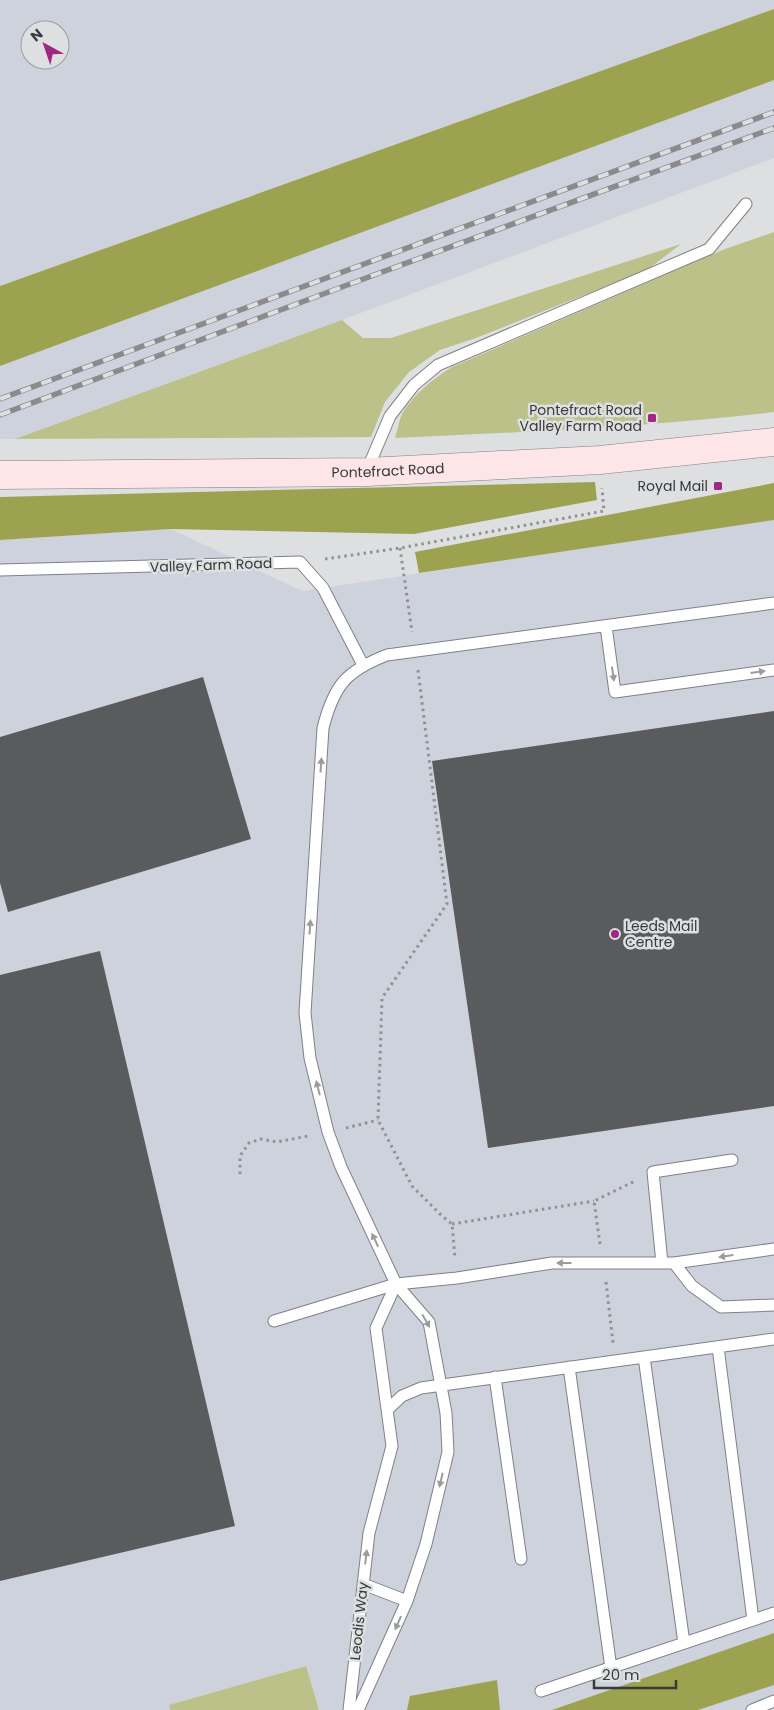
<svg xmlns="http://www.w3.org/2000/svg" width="774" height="1710" font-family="Poppins,sans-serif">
<rect width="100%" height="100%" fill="#dedfe1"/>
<path fill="#ced2dc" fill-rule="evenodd" d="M0 0H774V9L0 286ZM30 30H60V60H30Z
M774 80V158L342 320 15 439H0V366Z
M774 520V1710H319L305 1666 170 1705V1710H0V540L171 529 302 591Z"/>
<path fill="#bcc18a" d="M774 232V412C648 427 522 432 395 438 398 430 399 419 403 412 415 393 433 379 452 367L725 249Z
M681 244 647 270 476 338 440 350 409 372 385 402 371 437 15 439 342 320 363 338H391Z
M306 1666 319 1710H170L169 1705Z"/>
<path fill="#9da251" d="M774 9V80L0 366V286Z
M595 482 597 500 414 534 171 529 0 540V497Z
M774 483V520L419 573 415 552Z
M774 1633V1685L698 1710H552Z
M497 1680 500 1710H407L410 1696Z"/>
<path fill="#5a5b5d" d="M203 677 251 839 8 912 0 883V737Z
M774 711V1106L488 1148 432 761Z
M100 951 235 1526 0 1581V975Z"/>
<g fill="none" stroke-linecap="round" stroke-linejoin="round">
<defs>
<path id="service" d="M367 470 390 416 414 385 438 365 709 249 746 204
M0 570 300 562 323 588 363 665
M606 626 615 692 774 670
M662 1263 653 1172 732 1160
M674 1263 692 1286 721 1307 774 1305
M274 1321 396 1284 457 1278 552 1263H674L774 1249
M718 1347 753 1620
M644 1357 684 1643
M569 1367 611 1668
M495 1377 521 1559
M387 1410 402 1396 421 1388 774 1339
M363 1584 407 1601
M541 1691 774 1613
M349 1710 369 1533 392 1446 376 1328 396 1284
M358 1710 407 1601 426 1544 448 1452 446 1413 429 1322 396 1284 341 1167 328 1132 310 1058 305 1013 323 728C334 685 346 671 387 655L774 603
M752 1710 774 1701"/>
<g id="secondary">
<path id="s1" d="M0 475 367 472 600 460 774 442"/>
</g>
</defs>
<use href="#service" stroke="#7f8082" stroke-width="13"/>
<use href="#secondary" stroke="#7f8082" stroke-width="29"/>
<path stroke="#909192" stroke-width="3" stroke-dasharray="2.5 4" stroke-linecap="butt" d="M400 548 412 632
M325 559 400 548 604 511 602 488
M418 670 447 904 382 998 378 1120 412 1186 442 1216 452 1224 455 1258
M346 1128 378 1120
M240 1174V1156L249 1143 261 1139 277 1142 308 1136
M452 1224 594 1201
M600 1244 594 1201 635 1181
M606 1282 613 1343"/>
<use href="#service" stroke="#fff" stroke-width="11"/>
<use href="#secondary" stroke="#fee5e7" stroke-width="28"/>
<defs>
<path id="rail" d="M0 399 774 112
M0 415 374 275 774 128"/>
</defs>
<use href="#rail" stroke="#8b8b8d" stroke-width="5.5"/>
<use href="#rail" stroke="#dedfe1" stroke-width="4" stroke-dasharray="11" stroke-linecap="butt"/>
</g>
<defs><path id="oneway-solid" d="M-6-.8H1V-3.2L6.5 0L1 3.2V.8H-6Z" transform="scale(1.25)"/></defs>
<g fill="#9c9c9c">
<use href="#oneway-solid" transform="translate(758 672) rotate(-8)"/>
<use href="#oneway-solid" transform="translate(613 674) rotate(82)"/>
<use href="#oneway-solid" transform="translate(321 765) rotate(-86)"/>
<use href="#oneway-solid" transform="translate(310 927) rotate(-86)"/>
<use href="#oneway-solid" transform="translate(318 1088) rotate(-104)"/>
<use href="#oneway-solid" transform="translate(375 1240) rotate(-115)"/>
<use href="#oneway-solid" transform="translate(726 1256) rotate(172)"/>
<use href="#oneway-solid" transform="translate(564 1263) rotate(180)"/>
<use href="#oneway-solid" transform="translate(426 1321) rotate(60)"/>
<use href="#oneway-solid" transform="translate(441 1480) rotate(103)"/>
<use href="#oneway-solid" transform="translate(366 1557) rotate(-83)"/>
<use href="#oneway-solid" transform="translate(398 1623) rotate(114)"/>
</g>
<g fill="#9e2780" stroke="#dedfe1" stroke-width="2">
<rect x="647" y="413" width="10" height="10" rx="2.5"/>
<rect x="713" y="481" width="10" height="10" rx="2.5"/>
<circle cx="615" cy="934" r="5"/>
</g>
<g text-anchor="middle" stroke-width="5" stroke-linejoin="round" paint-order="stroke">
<g font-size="14" fill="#39393a" stroke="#dedfe1" text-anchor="end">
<text x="642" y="415">Pontefract Road<tspan x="642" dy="16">Valley Farm Road</tspan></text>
<text x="708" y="491">Royal Mail</text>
<text x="625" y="931" text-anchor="start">Leeds Mail<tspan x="625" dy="16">Centre</tspan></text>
</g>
<g font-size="14" fill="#39393a" stroke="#dedfe1">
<text dy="5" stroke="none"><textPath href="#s1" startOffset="388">Pontefract Road</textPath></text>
<text transform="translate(211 565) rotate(-2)" y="5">Valley Farm Road</text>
<text transform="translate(359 1621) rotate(-84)" y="5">Leodis Way</text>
</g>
</g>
<g transform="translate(45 45) rotate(320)"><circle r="24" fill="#dedfe1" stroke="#9c9d9e"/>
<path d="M0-4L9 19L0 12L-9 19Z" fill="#9e2780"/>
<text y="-8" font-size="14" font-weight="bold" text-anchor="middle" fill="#39393a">N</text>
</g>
<path d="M594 1680v8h82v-8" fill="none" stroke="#39393a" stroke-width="2.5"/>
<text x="602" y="1680" font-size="15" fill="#39393a" stroke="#dedfe1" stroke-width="4" paint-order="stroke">20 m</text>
</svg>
